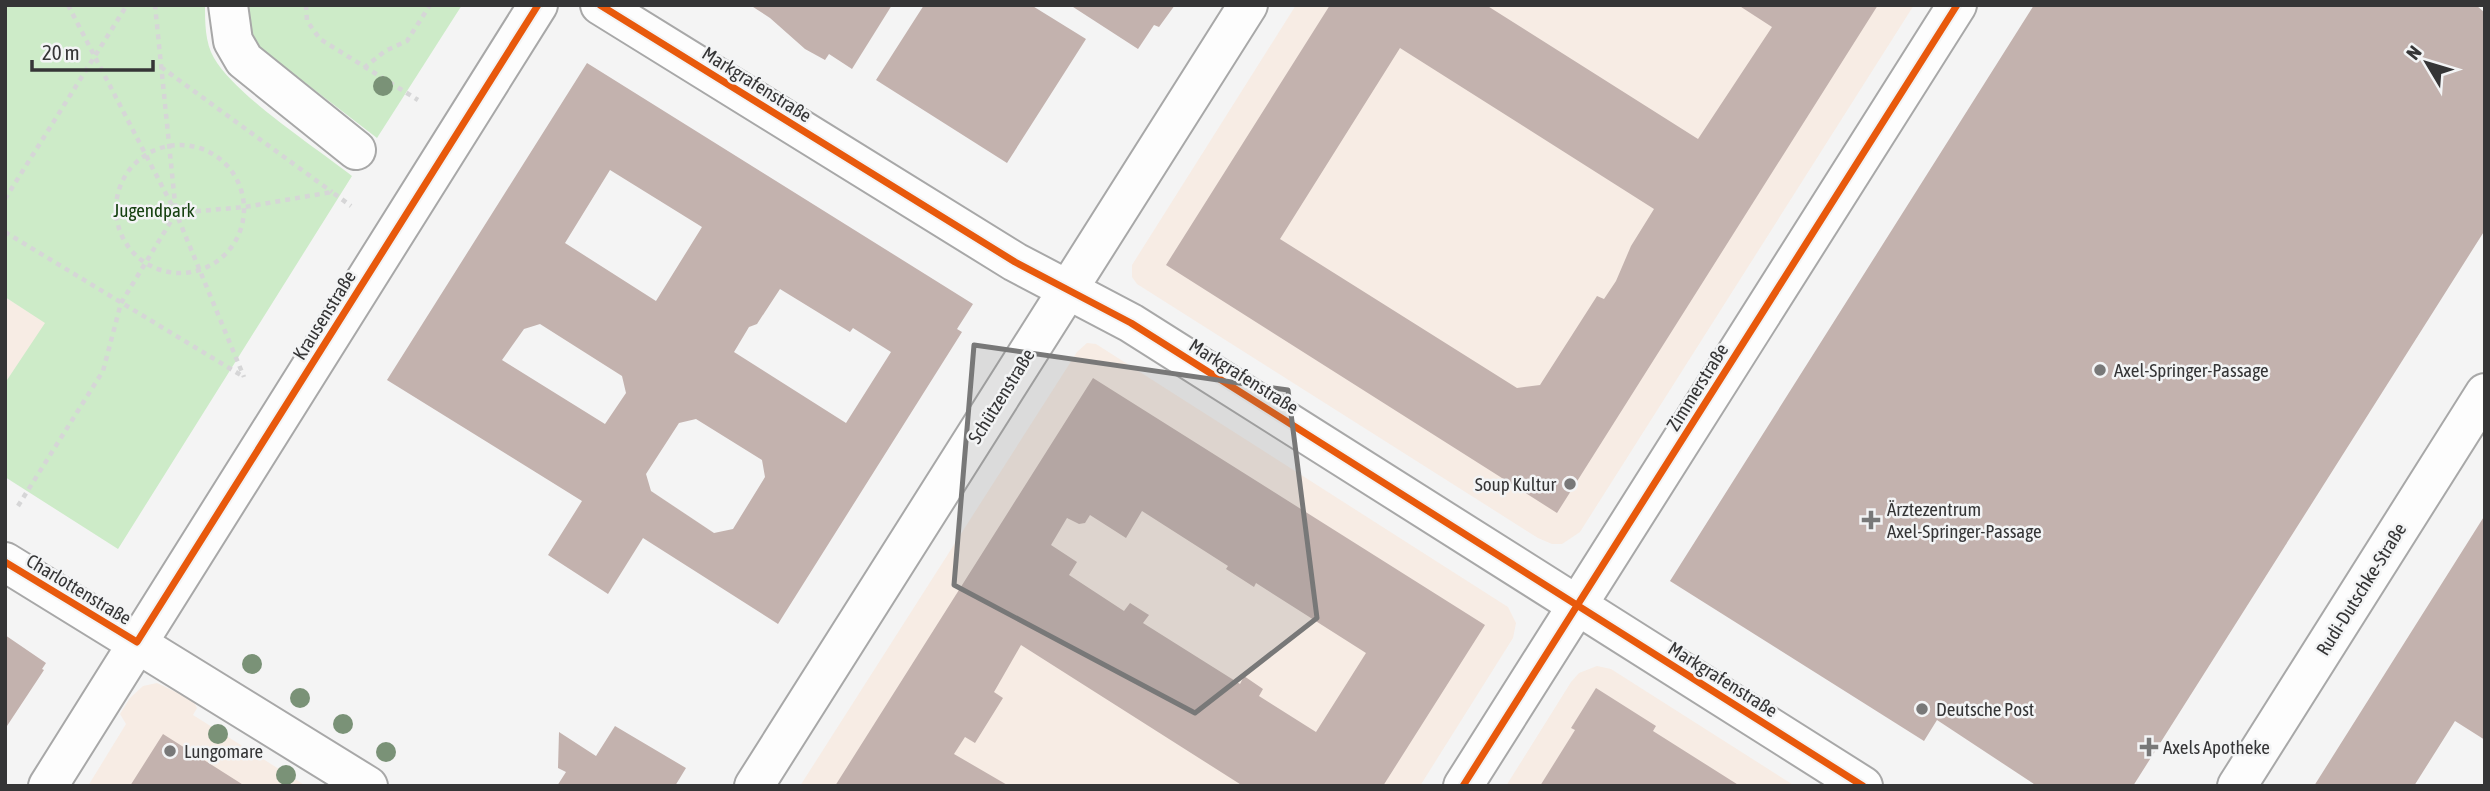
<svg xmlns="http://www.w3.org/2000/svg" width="2490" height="791" font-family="'Asap Condensed',sans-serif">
<rect width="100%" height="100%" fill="#f4f4f4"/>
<path fill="#f7ece4" d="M1296 5H1914L1580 532 1562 544H1552L1538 538 1137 284 1132 277V265Z
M5 297 46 323 5 383Z
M1087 343 1096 344 1508 607 1516 623 1513 638 1420 786H800L1077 352Z
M1597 666 1611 669 1795 786H1506L1571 682 1579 673Z
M157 683 193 700 197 708 193 715 306 786H88L126 724 120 714 130 698 143 686Z"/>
<path fill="#cdebc8" d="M5 5H205C205 22 205 43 214 58 236 96 315 147 352 176L118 549 5 477V383L45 323 5 297Z
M247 5H462L377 138 256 45 249 32Z"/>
<path fill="#c3b2ae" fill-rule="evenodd" d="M750 5H892L852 69 829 54 825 60 805 49 770 18Z
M924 5H1031L1086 39 1007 163 876 80Z
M1070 5H1175L1159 27 1154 25 1138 49Z
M1330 5H1486L1698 139 1772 27 1738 5H1878L1557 513 1166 265ZM1400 48 1654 209 1631 246 1616 281 1604 299 1597 296 1540 385 1517 388 1280 239Z
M2034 5H2476L2485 13V230L2133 786H2037L1937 720 1924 741 1670 581Z
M587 63 973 304 957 329 962 332 778 624 643 538 608 594 548 555 582 501 387 380ZM610 170 702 227 656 301 565 243ZM780 289 850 332 853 328 891 352 846 423 734 352 749 327 757 324ZM540 324 622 376 626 393 605 424 502 360 524 329ZM696 419 762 460 765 477 733 529 714 533 651 491 646 474 679 423Z
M1093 378 1485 625 1383 786H1243L1021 645 994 692 1003 698 975 743 965 737 954 754 1009 786H835ZM1142 511 1228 566 1226 569 1254 587 1256 583 1366 653 1316 732 1259 696 1263 689 1244 676 1240 684 1143 623 1149 615 1130 603 1124 611 1069 575 1077 562 1051 545 1067 518 1079 524 1085 523 1090 515 1126 538Z
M2485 515V740L2455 721 2414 786H2314Z
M5 635 46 663 42 669 44 670 5 729Z
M1596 688 1656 726 1653 731 1740 786H1540L1575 730 1571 728Z
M615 726 686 768 675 786H557L566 772 558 768 559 732 596 756Z
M163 734 245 786H130Z"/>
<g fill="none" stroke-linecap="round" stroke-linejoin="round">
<defs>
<path id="minor" d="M228 5 233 41 244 60 356 150
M600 5 1015 262 1131 323 1863 786
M5 562 368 786
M48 786 538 5
M754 786 1248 5
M1463 786 1957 5"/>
<path id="major" d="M2237 786 2485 393"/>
</defs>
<use href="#minor" stroke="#a8a8a8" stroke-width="42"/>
<use href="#major" stroke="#a8a8a8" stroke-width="42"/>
<path stroke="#d6d6d7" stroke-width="4.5" stroke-dasharray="5 5" stroke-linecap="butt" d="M68 5 176 213 244 377
M306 5 307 21 320 39 418 100
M161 67 332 192
M364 68 385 51 407 41 430 5
M116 209a64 64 0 1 1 128 0a64 64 0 1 1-128 0Z
M5 199 127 5
M176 213 245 207 332 192 351 206
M5 232 244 377
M18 506 103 371 121 303 176 213 155 5"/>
<use href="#minor" stroke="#fdfdfd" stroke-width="38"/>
<use href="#major" stroke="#fdfdfd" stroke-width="38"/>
<defs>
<path id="cycleway" d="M600 5 1015 262 1131 323 1863 786
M5 562 137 642 538 5
M1463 786 1957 5"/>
</defs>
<use href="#cycleway" stroke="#f3f4f5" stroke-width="11"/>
<use href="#cycleway" stroke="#e8590c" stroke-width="7"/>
</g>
<g fill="#7a9277">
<circle cx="383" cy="86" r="10"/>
<circle cx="252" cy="664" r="10"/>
<circle cx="300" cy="698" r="10"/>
<circle cx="343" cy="724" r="10"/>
<circle cx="218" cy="734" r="10"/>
<circle cx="386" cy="752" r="10"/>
<circle cx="286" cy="775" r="10"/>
</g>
<path fill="#787878" fill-opacity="0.2" stroke="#787878" stroke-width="5" stroke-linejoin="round" d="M974 345 1288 390 1317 618 1195 713 954 585Z"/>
<g fill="#787878" stroke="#f3f4f5" stroke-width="2.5">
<circle cx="2100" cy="370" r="7"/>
<circle cx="1570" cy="484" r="7"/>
<path d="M1867.5 509.5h7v7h7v7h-7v7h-7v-7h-7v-7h7z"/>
<circle cx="1922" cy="709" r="7"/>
<path d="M2145.5 736.5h7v7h7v7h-7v7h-7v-7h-7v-7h7z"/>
<circle cx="170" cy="751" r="7"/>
</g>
<g text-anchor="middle" stroke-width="5" stroke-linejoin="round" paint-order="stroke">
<g font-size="19" fill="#353536" stroke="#f3f4f5">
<text transform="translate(757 84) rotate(32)" y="7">Markgrafenstraße</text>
<text transform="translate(324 315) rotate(-58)" y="7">Krausenstraße</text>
<text transform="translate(1244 376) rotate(32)" y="7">Markgrafenstraße</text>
<text transform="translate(1697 387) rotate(-58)" y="7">Zimmerstraße</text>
<text transform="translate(1001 396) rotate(-58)" y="7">Schützenstraße</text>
<text transform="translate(79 589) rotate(31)" y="7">Charlottenstraße</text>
<text transform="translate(2361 589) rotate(-58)" y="7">Rudi-Dutschke-Straße</text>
<text transform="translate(1723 679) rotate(32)" y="7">Markgrafenstraße</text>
</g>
<g font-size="19" fill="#164110" stroke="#f3f4f5">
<text x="154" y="217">Jugendpark</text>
</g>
<g font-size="19" fill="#353536" stroke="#f3f4f5" text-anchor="start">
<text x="2114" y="377">Axel-Springer-Passage</text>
<text x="1556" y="491" text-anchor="end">Soup Kultur</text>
<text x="1887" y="516">Ärztezentrum<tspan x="1887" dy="22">Axel-Springer-Passage</tspan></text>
<text x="1936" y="716">Deutsche Post</text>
<text x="2163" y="754">Axels Apotheke</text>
<text x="184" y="758">Lungomare</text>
</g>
</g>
<rect width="2490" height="791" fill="none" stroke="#353536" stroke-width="14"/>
<g transform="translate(2427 63) rotate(308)" stroke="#f3f4f5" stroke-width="5" paint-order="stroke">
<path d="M0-5L12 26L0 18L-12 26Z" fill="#353536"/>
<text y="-10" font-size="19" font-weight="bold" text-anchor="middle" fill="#353536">N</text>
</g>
<path d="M32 60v10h121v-10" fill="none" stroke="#353536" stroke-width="3.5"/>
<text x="42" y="60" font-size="21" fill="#353536" stroke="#f3f4f5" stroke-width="5" paint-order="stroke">20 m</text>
</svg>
